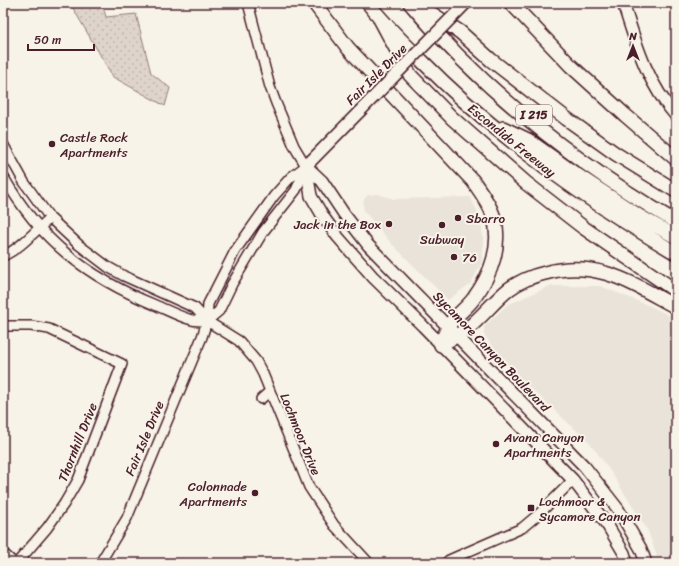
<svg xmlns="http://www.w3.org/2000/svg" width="679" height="566" font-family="Sriracha,sans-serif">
<defs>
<pattern id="park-dots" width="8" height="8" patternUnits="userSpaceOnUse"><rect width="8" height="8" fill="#ded4cc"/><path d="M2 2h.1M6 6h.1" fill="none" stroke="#c0b6af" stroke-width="1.8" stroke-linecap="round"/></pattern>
</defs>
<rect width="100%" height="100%" fill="#f7f3e8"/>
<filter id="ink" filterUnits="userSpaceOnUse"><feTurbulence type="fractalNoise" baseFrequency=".025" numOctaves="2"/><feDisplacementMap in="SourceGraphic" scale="8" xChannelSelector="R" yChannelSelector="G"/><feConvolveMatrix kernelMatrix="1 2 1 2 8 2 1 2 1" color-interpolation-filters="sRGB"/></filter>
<g filter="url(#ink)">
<path fill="#eae3da" d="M377 194 394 199 470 197 478 213 482 229 484 244 481 264 471 283 448 300 391 243 364 211 363 205 364 199 368 195Z
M550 286H600L650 306 676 319V563H659L648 531 611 472 590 443 525 383 499 356 484 334V327L507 305Z"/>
<path fill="url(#park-dots)" stroke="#947a7c" d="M70 3H102L106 17 136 14 151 73 170 88 165 106 113 77Z"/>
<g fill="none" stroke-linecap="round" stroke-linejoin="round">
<defs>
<path id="minor" d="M248 3 270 87 276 103 294 146 306 166
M3 144 24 182 50 218 79 245 108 267 124 276 195 308 207 321 239 341 256 361 263 374 309 487 334 525 369 563
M3 176C40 241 87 277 155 305 167 310 180 317 192 320 197 321 203 321 207 321
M3 256C21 248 35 231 50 218
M207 321 219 311 232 284 263 232 296 190 306 167
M3 326H31L49 329 122 364 78 480 64 504 47 528 17 563
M261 399 270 391
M3 553 14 563
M100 563 127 518 202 337 207 321 208 304 235 251 274 196 291 177 306 166
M446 563 449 560 522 528 541 512 573 480"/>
<path id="major" d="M623 3C636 44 647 83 676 116
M306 166 322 181 344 214 368 245 585 467 618 509 641 549 646 563
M306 166 311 196 324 218 338 237 373 277 423 326 573 480 608 526 624 553 627 563
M306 166 359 112"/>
<path id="highway" d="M314 3 348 48 473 181C480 191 489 203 493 215 503 244 491 275 474 298 467 308 456 315 449 325 446 331 443 338 441 345
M368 3C384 24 403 42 422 61 497 137 584 199 676 253
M410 3C484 91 577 164 676 222
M511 3 571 66 625 115 676 159
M420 6 460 32 491 60 567 119 616 154 676 191
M380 19 410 75 452 118 526 183 584 228 676 291
M503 128 528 140 574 173 639 216 676 237
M441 345C449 340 459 335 467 329 482 317 494 301 509 289 520 281 532 276 545 273 596 258 633 284 676 307"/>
</defs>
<use href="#minor" stroke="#4a1f2b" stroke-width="12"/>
<use href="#major" stroke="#4a1f2b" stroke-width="14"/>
<use href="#highway" stroke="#4a1f2b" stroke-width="16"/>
<use href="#minor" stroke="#f7f3e8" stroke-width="9"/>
<use href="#major" stroke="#f7f3e8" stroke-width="11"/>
<use href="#highway" stroke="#f7f3e8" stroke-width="13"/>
<defs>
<path id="major-bridge" d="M359 112 466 3"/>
</defs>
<use href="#major-bridge" stroke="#4a1f2b" stroke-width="14" stroke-linecap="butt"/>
<use href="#major-bridge" stroke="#f7f3e8" stroke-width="11"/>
</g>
</g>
<g fill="#4a1f2b" stroke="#f7f3e8" stroke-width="1.5">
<circle cx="52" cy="144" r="4"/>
<circle cx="458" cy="218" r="4"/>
<circle cx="389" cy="224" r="4"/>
<circle cx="442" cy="225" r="4"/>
<circle cx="454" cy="257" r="4"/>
<circle cx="496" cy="444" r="4"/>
<circle cx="255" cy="493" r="4"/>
<rect x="527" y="504" width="8" height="8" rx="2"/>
</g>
<g text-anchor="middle" stroke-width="4" stroke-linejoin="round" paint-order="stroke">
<rect fill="#f7f3e8" stroke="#7e5f64" stroke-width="1" x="516" y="105" width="36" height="20" rx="3"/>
<g font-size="12" font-weight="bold" fill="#4a1f2b">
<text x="534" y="119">I 215</text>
</g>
<g font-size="13" fill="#4a1f2b" stroke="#f7f3e8">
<text transform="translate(376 74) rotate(-45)" y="5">Fair Isle Drive</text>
<text transform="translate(512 140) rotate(39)" y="5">Escondido Freeway</text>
<text transform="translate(492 351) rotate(46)" y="5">Sycamore Canyon Boulevard</text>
<text transform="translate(301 434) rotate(68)" y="5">Lochmoor Drive</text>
<text transform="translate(144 438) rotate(-67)" y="5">Fair Isle Drive</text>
<text transform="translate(77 442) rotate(-68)" y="5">Thornhill Drive</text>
</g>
<g font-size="13" fill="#4a1f2b" stroke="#f7f3e8" text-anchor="start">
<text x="60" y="142">Castle Rock<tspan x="60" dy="15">Apartments</tspan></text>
<text x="466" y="223">Sbarro</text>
<text x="381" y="229" text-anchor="end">Jack in the Box</text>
<text x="442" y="244" text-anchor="middle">Subway</text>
<text x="462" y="262">76</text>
<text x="504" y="442">Avana Canyon<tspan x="504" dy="15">Apartments</tspan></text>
<text x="247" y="491" text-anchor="end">Colonnade<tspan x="247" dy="15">Apartments</tspan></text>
<text x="539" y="506">Lochmoor &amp;<tspan x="539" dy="15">Sycamore Canyon</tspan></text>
</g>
</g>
<rect width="679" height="566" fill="none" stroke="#f7f3e8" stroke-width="16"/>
<rect x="8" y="8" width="663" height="550" fill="none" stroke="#4a1f2b" stroke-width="1.5" filter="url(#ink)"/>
<g transform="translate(633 46)" stroke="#f7f3e8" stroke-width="3" paint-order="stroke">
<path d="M0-3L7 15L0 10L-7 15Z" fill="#4a1f2b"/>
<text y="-6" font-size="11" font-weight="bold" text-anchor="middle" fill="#4a1f2b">N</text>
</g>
<path d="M28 44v6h66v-6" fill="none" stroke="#4a1f2b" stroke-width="2"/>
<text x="34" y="44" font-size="12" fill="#4a1f2b" stroke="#f7f3e8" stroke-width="3" paint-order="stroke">50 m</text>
</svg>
